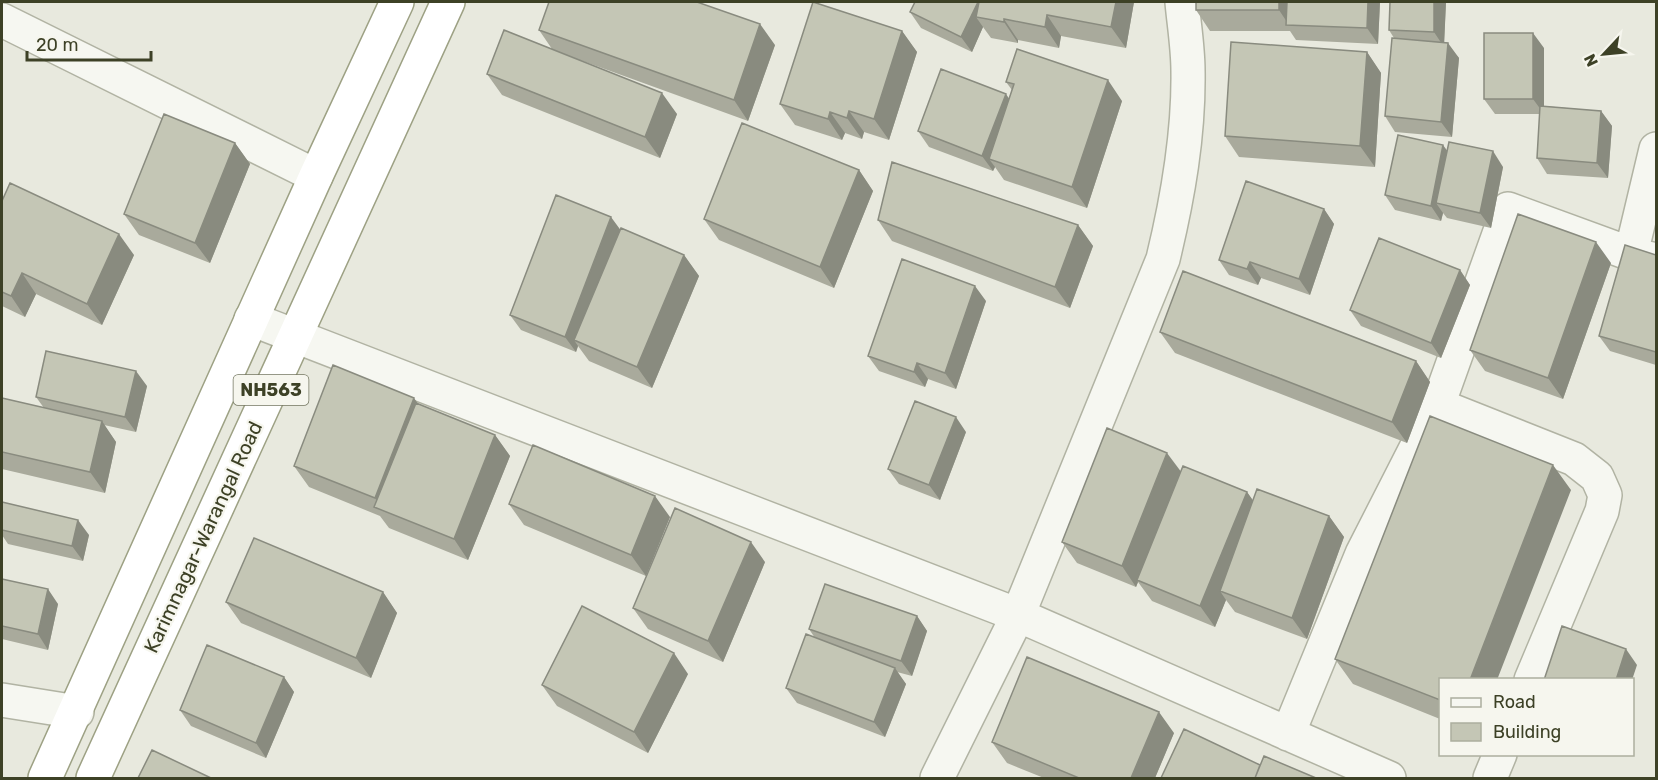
<svg xmlns="http://www.w3.org/2000/svg" width="1658" height="780" font-family="Rubik,sans-serif">
<rect width="100%" height="100%" fill="#e8e9de"/>
<g fill="none" stroke-linecap="round" stroke-linejoin="round">
<defs>
<path id="minor" d="M2 20 316 176
M1631 254 1656 149
M251 319 1018 615 1389 778
M1438 405 1574 459 1597 477 1605 495 1602 511 1531 680
M2 700 77 712
M1288 734 1362 554 1438 405 1508 209 1631 254 1656 260
M937 778 1018 615 1163 259C1178 197 1189 135 1188 71 1188 48 1184 24 1182 2
M1490 778 1500 754"/>
<path id="highway" d="M45 778 316 176 397 2
M93 778 448 2"/>
</defs>
<use href="#minor" stroke="#b1b3a3" stroke-width="36"/>
<use href="#highway" stroke="#9da184" stroke-width="36"/>
<use href="#minor" stroke="#f6f7f1" stroke-width="33"/>
<use href="#highway" stroke="#fff" stroke-width="33"/>
</g>
<path fill="#a9aa9c" d="M915 2H1134L1126 48 1061 36 1059 48 1018 40V43L991 38 983 27 972 52 921 28 910 12Z
M1380 2 1378 44 1296 40 1290 31H1210L1196 10Z
M1446 2 1444 42 1459 58 1452 137 1395 132 1385 116 1394 38 1389 30Z
M539 30 775 45 748 121 580 60 677 114 660 158 502 95 487 74 552 49Z
M902 31 917 52 889 140 864 132 862 139 845 133 842 140 795 125 780 104Z
M1544 48V106L1601 111 1612 126 1608 178 1547 174 1537 158 1540 114H1495L1484 99Z
M1367 52 1381 73 1375 167 1239 157 1225 136Z
M1006 82 1122 101 1087 208 1004 180 995 167 993 171 929 147 918 131 1009 99 1012 90Z
M235 143 250 164 210 263 139 235 124 214Z
M1447 150 1503 167 1491 228 1447 218 1443 213 1441 221 1395 210 1385 195Z
M859 170 873 191 834 288 719 240 704 219Z
M2 201 134 255 102 325 36 294 25 317 2 306Z
M1324 209 1334 224 1310 295 1261 278 1258 285 1229 275 1219 260Z
M878 220 1078 225 1093 246 1070 308 892 241Z
M684 255 699 276 652 388 589 361 578 346 576 352 521 330 510 315Z
M1656 255V365L1610 351 1599 336Z
M1611 263 1563 399 1485 371 1470 350Z
M1460 270 1470 285 1441 358 1361 326 1350 310Z
M986 301 956 389 928 379 925 387 879 371 868 356Z
M1160 332 1416 361 1430 382 1407 443 1175 353Z
M147 386 136 432 104 425 116 442 105 493 2 469V398L44 408 36 397Z
M418 404 495 435 510 456 468 560 389 528 380 516 309 487 294 466Z
M966 432 940 500 899 484 888 469Z
M1571 490 1440 680V719L1353 684 1335 659Z
M1247 492 1253 501 1329 516 1344 537 1307 639 1235 612 1226 600 1215 627 1152 601 1138 582 1136 587 1077 563 1062 542Z
M509 504 670 517 646 576 524 525Z
M2 506 89 535 83 561 8 544 2 535Z
M765 562 723 662 648 629 633 608Z
M2 579 58 604 48 650 2 639Z
M383 592 397 613 371 678 241 623 226 602Z
M917 616 927 631 912 676 897 672 906 684 885 737 797 703 786 688 815 638 809 629Z
M688 674 648 753 557 706 542 685Z
M284 677 294 692 266 758 191 726 180 710Z
M1174 733 1155 778H1044L1007 763 992 742Z"/>
<path fill="#898b7f" d="M978 2H996L976 17 983 27 972 52 961 37Z
M1116 2H1134L1126 48 1111 27Z
M1279 2H1293L1289 25 1279 10Z
M1368 2H1380L1378 44 1367 28Z
M1434 2H1446L1444 47 1434 32Z
M1047 15 1061 36 1059 48 1045 27Z
M1004 19 1018 40V43L1004 22Z
M760 24 775 45 748 121 734 100Z
M902 31 917 52 889 140 874 119Z
M1533 33 1544 48V114L1533 99Z
M1448 43 1459 58 1452 137 1441 122Z
M1367 52 1381 73 1375 167 1360 146Z
M1108 80 1122 101 1087 208 1072 187Z
M662 93 677 114 660 158 645 137Z
M1006 94 1016 109 989 159 995 167 993 171 982 156Z
M849 111 864 132 862 139 847 118Z
M1601 111 1612 126 1608 178 1597 163Z
M830 112 845 133 842 140 828 119Z
M235 143 250 164 210 263 195 243Z
M1443 145 1454 160 1436 203 1443 213 1441 221 1431 206Z
M1493 151 1503 167 1491 228 1480 213Z
M859 170 873 191 834 288 820 267Z
M1324 209 1334 224 1310 295 1299 279Z
M611 217 622 232 574 340 578 346 576 352 565 337Z
M1078 225 1093 246 1070 308 1055 287Z
M119 234 134 255 102 325 87 304Z
M1596 242 1611 263 1563 399 1548 378Z
M684 255 699 276 652 388 637 367Z
M1250 262 1261 278 1258 285 1247 269Z
M1460 270 1470 285 1441 358 1431 343Z
M22 273 36 294 25 317 11 296Z
M975 286 986 301 956 389 945 373Z
M1416 361 1430 382 1407 443 1392 422Z
M917 363 928 379 925 387 914 372Z
M136 371 147 386 136 432 125 417Z
M414 398 429 419 383 511 375 498Z
M956 417 966 432 940 500 929 485Z
M102 421 116 442 105 493 90 472Z
M495 435 510 456 468 560 454 539Z
M1167 453 1182 473 1137 580 1138 582 1136 587 1122 566Z
M1553 465 1571 490 1497 680H1470Z
M1247 492 1262 513 1220 591 1226 600 1215 627 1200 606Z
M655 496 670 517 646 576 631 555Z
M1329 516 1344 537 1307 639 1292 618Z
M78 520 89 535 83 561 72 546Z
M751 542 765 562 723 662 708 641Z
M48 589 58 604 48 650 38 634Z
M383 592 397 613 371 678 356 658Z
M917 616 927 631 912 676 901 661Z
M1626 649 1637 665 1632 680H1616Z
M674 653 688 674 648 753 634 732Z
M895 668 906 684 885 737 874 722Z
M284 677 294 692 266 758 256 743Z
M1159 712 1174 733 1155 778H1131Z"/>
<path fill="#c4c6b5" stroke="#898b7f" stroke-width="1.5" d="M549 2H697L760 24 734 100 539 30Z
M813 2 902 31 874 119 849 111 847 118 830 112 828 119 780 104Z
M915 2H978L961 37 910 12Z
M979 2H1116L1111 27 1047 15 1045 27 1004 19V22L976 17Z
M1196 2H1279V10H1196Z
M1287 2H1368L1367 28 1286 25Z
M1390 2H1434V32L1389 30Z
M504 30 662 93 645 137 487 74Z
M1484 33H1533V99H1484Z
M1392 38 1448 43 1441 122 1385 116Z
M1231 42 1367 52 1360 146 1225 136Z
M1017 49 1108 80 1072 187 989 159 1014 84 1006 82Z
M941 69 1006 94 982 156 918 131Z
M1540 106 1601 111 1597 163 1537 158Z
M164 114 235 143 195 243 124 214Z
M742 123 859 170 820 267 704 219Z
M1398 135 1443 145 1431 206 1385 195Z
M1449 142 1493 151 1480 213 1436 203Z
M892 162 1078 225 1055 287 878 220Z
M1246 181 1324 209 1299 279 1250 262 1247 269 1219 260Z
M10 183 119 234 87 304 22 273 11 296 2 292V201Z
M556 195 611 217 565 337 510 315Z
M1518 214 1596 242 1548 378 1470 350Z
M621 228 684 255 637 367 574 340Z
M1379 238 1460 270 1431 343 1350 310Z
M1625 245 1656 255V352L1599 336Z
M902 259 975 286 945 373 917 363 914 372 868 356Z
M1183 271 1416 361 1392 422 1160 332Z
M46 351 136 371 125 417 36 397Z
M333 365 414 398 375 498 294 466Z
M2 398 102 421 90 472 2 452Z
M915 401 956 417 929 485 888 469Z
M416 403 495 435 454 539 374 507Z
M1430 416 1553 465 1470 680H1440V700L1335 659Z
M1107 428 1167 453 1122 566 1062 542Z
M533 445 655 496 631 555 509 504Z
M1183 466 1247 492 1200 606 1137 580Z
M1257 489 1329 516 1292 618 1220 591Z
M2 502 78 520 72 546 2 530Z
M675 508 751 542 708 641 633 608Z
M254 538 383 592 356 658 226 602Z
M2 579 48 589 38 634 2 626Z
M825 584 917 616 901 661 809 629Z
M582 606 674 653 634 732 542 685Z
M1562 626 1626 649 1616 680H1544Z
M806 634 895 668 874 722 786 688Z
M207 645 284 677 256 743 180 710Z
M1027 657 1159 712 1131 778H1079L992 742Z
M1184 729 1260 765 1255 778H1161Z
M152 750 211 778H138Z
M1264 756 1316 778H1255Z"/>
<g text-anchor="middle" stroke-width="4.5" stroke-linejoin="round" paint-order="stroke">
<rect fill="#f6f6ee" stroke="#747762" stroke-width="1.5" x="233.5" y="375" width="75" height="30" rx="4.5"/>
<g font-size="18" font-weight="bold" fill="#3d4126">
<text x="271" y="396">NH563</text>
</g>
<g font-size="20" fill="#3d4126" stroke="#f6f6ee">
<text transform="translate(203 537) rotate(-65)" y="7">Karimnagar-Warangal Road</text>
</g>
</g>
<rect width="1658" height="780" fill="none" stroke="#3d4126" stroke-width="6"/>
<rect x="1439" y="678" width="195" height="78" fill="#f6f6ee" stroke="#acae9e" stroke-width="1.5"/>
<rect x="1451" y="698" width="30" height="9" fill="#f6f7f1" stroke="#acae9e" stroke-width="1.5"/>
<text x="1493" y="708" font-size="18" fill="#3d4126">Road</text>
<rect x="1451" y="723" width="30" height="18" fill="#c4c6b5" stroke="#acae9e" stroke-width="1.5"/>
<text x="1493" y="738" font-size="18" fill="#3d4126">Building</text>
<g transform="translate(1604 54) rotate(244)" stroke="#f6f6ee" stroke-width="4.5" paint-order="stroke">
<path d="M0-4.5L10 22L0 15L-10 22Z" fill="#3d4126"/>
<text y="-9" font-size="16" font-weight="bold" text-anchor="middle" fill="#3d4126">N</text>
</g>
<path d="M27 51v9h124v-9" fill="none" stroke="#3d4126" stroke-width="3"/>
<text x="36" y="51" font-size="18" fill="#3d4126" stroke="#f6f6ee" stroke-width="4.5" paint-order="stroke">20 m</text>
</svg>
